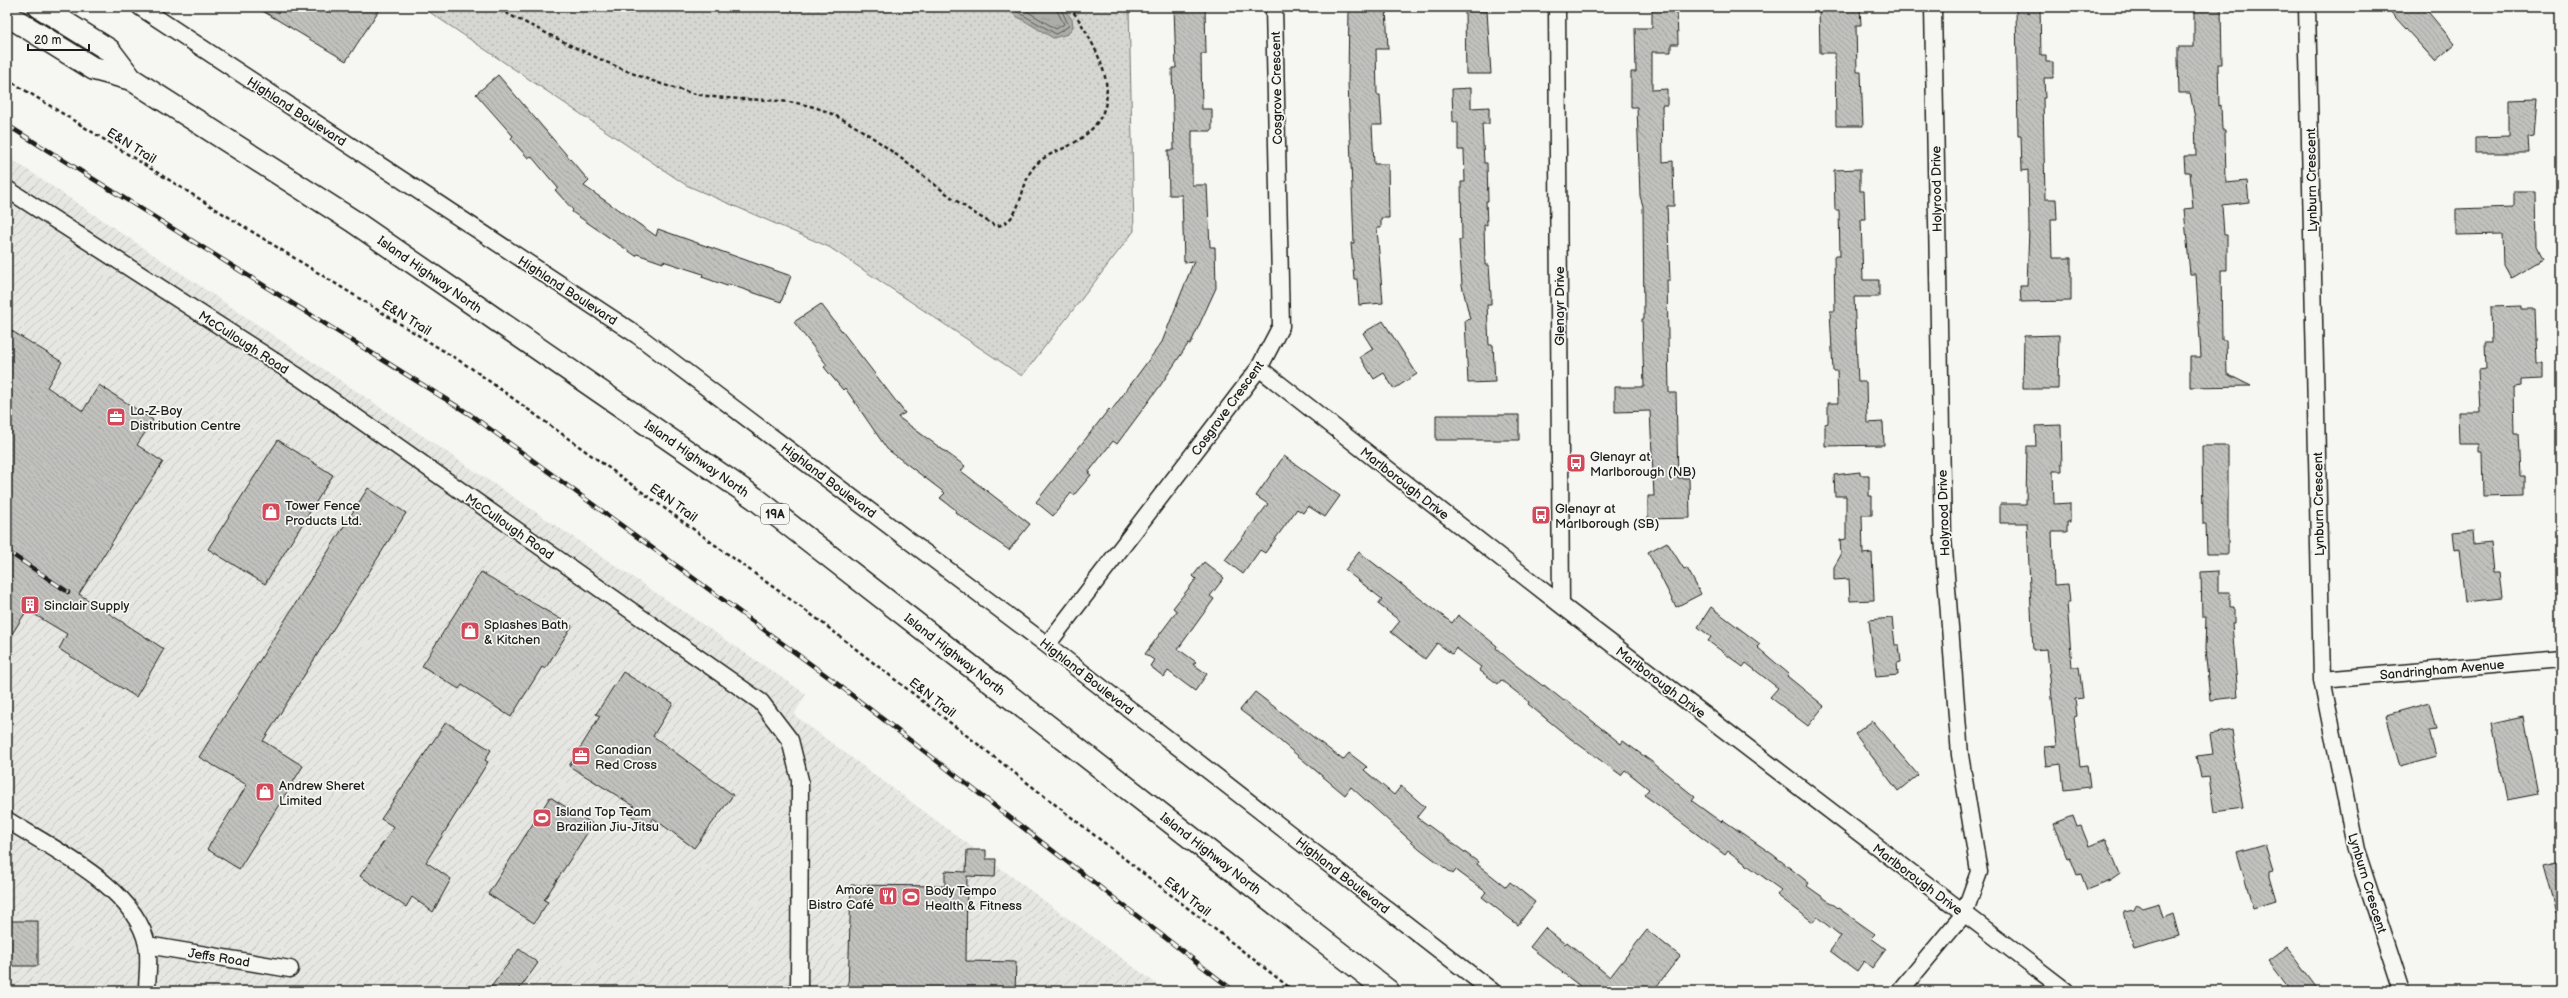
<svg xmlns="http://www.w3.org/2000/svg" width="2568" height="998" font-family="'Balsamiq Sans',sans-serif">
<defs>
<pattern id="industrial-furrows" width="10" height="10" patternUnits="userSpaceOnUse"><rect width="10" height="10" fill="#e6e6e2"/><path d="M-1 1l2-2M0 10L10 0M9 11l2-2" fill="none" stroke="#c5c5c1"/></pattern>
<pattern id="green-dots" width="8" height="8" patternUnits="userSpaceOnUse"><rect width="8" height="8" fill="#d6d6d2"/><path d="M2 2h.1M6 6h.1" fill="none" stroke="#b7b7b4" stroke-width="1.8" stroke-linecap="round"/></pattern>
<pattern id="water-ripples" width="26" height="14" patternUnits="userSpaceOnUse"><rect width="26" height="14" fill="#acaca9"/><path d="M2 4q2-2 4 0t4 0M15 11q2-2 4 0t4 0" fill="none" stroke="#939391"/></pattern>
<pattern id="building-back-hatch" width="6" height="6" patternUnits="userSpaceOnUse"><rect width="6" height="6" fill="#c0c0bd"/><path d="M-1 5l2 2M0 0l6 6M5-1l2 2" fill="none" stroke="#a4a4a2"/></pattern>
</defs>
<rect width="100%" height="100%" fill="#f6f6f2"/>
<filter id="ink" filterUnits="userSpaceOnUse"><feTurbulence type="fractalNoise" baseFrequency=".025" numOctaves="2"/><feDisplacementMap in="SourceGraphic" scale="8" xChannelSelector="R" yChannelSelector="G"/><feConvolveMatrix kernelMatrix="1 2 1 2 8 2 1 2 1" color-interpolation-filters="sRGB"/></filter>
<g filter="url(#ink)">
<path fill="url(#industrial-furrows)" d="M7 156 806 694 794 715 1166 991H7Z"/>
<path fill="url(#green-dots)" stroke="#797977" d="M422 7H1129L1134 231 1022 376 829 247 686 185Z"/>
<path fill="url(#water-ripples)" stroke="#727271" d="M987 7H1062L1072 19 1073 27 1068 34 1053 38 1008 11Z"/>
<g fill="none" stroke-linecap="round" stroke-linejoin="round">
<path stroke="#565654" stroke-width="1" d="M1009 7 1056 34 1069 26 1060 7
M1020 7 1056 29 1064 24 1055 7"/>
</g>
<path fill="url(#building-back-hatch)" stroke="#1c1c1c" d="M256 7H381L346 61Z
M1174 7H1205L1206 54H1201L1202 109H1212V131H1192V185H1207L1210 247H1215L1216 288 1190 345 1188 344 1160 386 1117 444 1113 441 1088 473 1091 475 1074 495 1071 493 1053 516 1036 502 1109 409 1111 411 1162 342 1194 261 1184 262 1182 195H1169L1168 150H1174L1172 68H1176Z
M1349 7H1386L1388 49H1376L1377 95H1380L1382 125H1372L1374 164H1388L1389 218H1381V228H1377L1383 303 1359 305 1357 279H1354L1351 243H1354L1348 82Z
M1652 7H1677L1678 44H1671V52H1652V90L1667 89V105H1662L1663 162 1673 161 1674 206H1667L1670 280H1667L1669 393H1676L1678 478H1689L1690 518 1648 519V496H1654L1650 411 1615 412V387H1644L1642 319H1644L1643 206 1640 196 1637 107H1631V72H1636L1635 28H1652Z
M1819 7 1860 8 1861 25H1856L1857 72H1861L1863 126H1836L1835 53H1820Z
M2016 7H2040L2041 55H2046V62H2053V78H2044L2045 98H2043L2045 199H2056L2057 219H2051L2052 258H2071V301L2021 302 2020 286H2027L2029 228 2028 170 2022 171 2021 136H2018Z
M2194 7H2221L2222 64H2218L2219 106 2221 105 2222 130H2225L2226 183 2247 181 2249 202 2222 205 2224 235H2227V270H2221L2222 340H2226L2227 374 2251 386 2190 387V357H2201L2196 274H2190L2184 209 2193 208 2190 172H2185L2184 156H2196L2195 118 2190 93H2179L2178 59V47H2194Z
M2386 7H2424L2455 44 2435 61Z
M1465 11H1487L1491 74H1466Z
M498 75 589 181 584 186 656 236 658 229 791 276 781 302 728 284 727 286 702 277 703 274 663 261V263L637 254 636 256 572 212 573 210 555 190 558 188 531 156 528 158 519 148 511 138 513 136 476 94Z
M1471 88V108L1489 107V124H1482L1484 163H1487L1488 201H1486L1487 225H1484L1485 265H1489L1491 295V305H1487L1489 345H1493L1495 382 1468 383 1465 320 1470 319 1462 285 1459 240H1462L1461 182H1465L1464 150H1458V122H1453L1452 89Z
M2537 99 2534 136 2528 137 2529 153H2475V137L2509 136V100Z
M1860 169V191H1864L1865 219H1861L1863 280H1879V297H1854L1858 382H1866L1867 423 1883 422 1884 445 1825 446V424L1828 423V403H1838L1837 371H1833L1830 311H1835L1834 256H1840L1839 210H1835L1834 170Z
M2514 191H2535L2536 246 2543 259 2511 278 2504 265 2503 234 2456 235V209L2514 207Z
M821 304 905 413 898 417 965 466 961 471 1030 524 1009 550 955 512 956 510 940 498 945 493 887 449 845 388 843 390 824 367 827 365 794 322Z
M2522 306V309H2535L2537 363H2543V379L2521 380V386L2513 387 2514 433H2518L2520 476H2524V495L2483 496 2482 451H2479V444H2459L2458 412H2480L2478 370 2486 369 2485 343H2492L2491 307Z
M1383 321 1417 374 1394 389 1384 373 1374 379 1360 357 1373 349 1363 333Z
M7 328 62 362 47 387 83 411 99 385 153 420 137 445 163 462 79 594 164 649 136 697 59 649 67 634 27 610 7 642Z
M2059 335 2058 389H2023L2024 336Z
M1436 415H1519V440H1436Z
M2061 425 2062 471H2053L2054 504 2070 503V522H2067V532H2052L2054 585 2068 584 2070 603H2067L2072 667H2079L2083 698 2075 699 2077 716 2074 717 2080 766 2087 765 2090 787 2064 790 2061 764 2046 766 2044 747 2057 746 2047 649 2033 650 2027 523H2000V504H2026L2027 446H2036L2035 426Z
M278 440 333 475 265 584 208 549Z
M2202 446H2228V554H2207L2206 524H2203Z
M1284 456 1340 496 1325 517 1308 506 1303 513 1297 509 1265 553 1260 550 1243 574 1225 560 1268 504 1256 496Z
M1860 472V475H1869V496H1872V515H1862L1863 554 1872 553 1874 600 1850 601 1849 579 1834 580V567L1841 555 1840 540 1846 539V496H1835L1834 475Z
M368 488 406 513 263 741 303 766 239 869 207 849 247 785 199 757Z
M2473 530 2474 545 2490 543 2493 572H2499L2502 598 2465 602 2459 549 2455 550 2453 532Z
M1667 542 1684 569 1687 568 1701 594 1676 607 1648 552Z
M1359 552 1452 623 1458 615 1497 646 1496 648 1514 664 1543 686 1544 685 1564 701 1565 699 1621 744 1623 741 1652 762 1695 797 1692 801 1721 822 1723 820 1772 854 1809 883 1807 886 1875 934 1871 938 1886 949 1872 968 1864 961 1857 971 1830 951 1841 936 1817 917 1813 922 1777 895 1781 890 1728 851 1725 855 1658 805 1644 795 1649 789 1625 770 1621 775 1571 739 1528 704 1529 702 1501 680 1498 684 1479 670 1481 667 1456 648 1452 654 1437 643 1425 659 1391 632 1400 621 1378 604 1382 599 1345 570Z
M1204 562 1224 578 1210 596 1214 599 1178 649 1196 662 1193 664 1207 674 1195 691 1168 671 1164 677 1150 666 1154 660 1145 654 1177 611 1173 608 1196 579 1193 576Z
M2218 571V592H2230V607H2234V624H2232L2238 697 2210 700 2205 648 2206 617H2202L2201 572Z
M481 572 572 626 545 669 542 667 511 717 462 685 459 689 422 666Z
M1711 607 1760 644 1757 647 1789 674 1787 676 1824 706 1808 726 1770 697 1778 688 1746 663 1743 667 1708 641 1711 637 1698 627Z
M1892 618 1895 645H1899L1901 662 1897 663 1898 675 1876 677 1869 620Z
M623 672 673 703 653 736 733 795 694 848 653 818 647 827 628 813 634 806 569 766 600 716 596 714Z
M1255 692 1343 760 1349 753 1367 767 1364 770 1394 795 1401 786 1425 807 1417 817 1478 862 1477 864 1506 887 1510 882 1535 902 1518 925 1482 897 1486 892 1456 870 1453 874 1420 849 1351 787 1345 795 1273 735 1240 710Z
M2429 703 2436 730 2429 731 2436 757 2400 767 2386 715Z
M2523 717 2538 794 2507 800 2492 724Z
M1872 721 1918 775 1898 791 1855 734Z
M446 722 491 750 485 760 488 762 426 862 451 879 433 912 412 897 406 907 360 876 394 827 381 819Z
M2232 730 2236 757 2234 758 2243 808 2214 812 2209 777 2201 778 2197 756 2213 754 2210 734Z
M550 797 593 824 544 900 548 902 534 923 488 894Z
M2073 816 2077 827 2081 826 2089 846 2106 839 2120 874 2110 881 2087 890 2081 874 2077 875 2070 857 2067 858 2053 824Z
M2265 844 2273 871 2269 872V877L2276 901 2253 908 2237 852Z
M967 850H986V859H996L995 877 967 876 966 961 1016 962 1015 991H848L851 885 945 886V871L966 872Z
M2561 862V913H2556L2543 866Z
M2159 903 2163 918 2173 914 2179 936 2134 949 2124 912 2134 910 2137 904 2142 908Z
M7 921H38V966H7Z
M1545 928 1565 944 1567 942 1610 977 1647 930 1680 956 1653 991H1586L1530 947Z
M2286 948 2295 959 2319 991H2291L2277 972 2268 961Z
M519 949 538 963 518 991H488Z"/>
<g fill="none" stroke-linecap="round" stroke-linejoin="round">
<defs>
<path id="street" d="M140 7 637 335 1047 645 1492 991
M1557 7 1561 605
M2307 7 2322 680 2356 850 2402 991
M7 189 299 377 761 702 790 740 800 780 799 991
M1259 368 1561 605 2066 991
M1047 645 1259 368 1281 326 1274 7
M2322 680 2561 659
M7 820C53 849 136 888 147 945 150 959 147 977 147 991
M147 945 290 969
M1900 991 1964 914 1979 872 1960 755 1943 537 1933 7"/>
<path id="primary" d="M40 7 109 50 131 79
M7 15 94 69 131 79 353 221 756 499 1388 991"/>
</defs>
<use href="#street" stroke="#1c1c1c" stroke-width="19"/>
<use href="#primary" stroke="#1c1c1c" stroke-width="25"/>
<path stroke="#1c1c1c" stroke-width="2.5" stroke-dasharray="4 3" stroke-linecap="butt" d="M493 7C559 38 625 77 696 94 737 103 787 95 825 111 885 136 938 195 996 226 1022 223 1020 184 1033 168 1045 153 1062 151 1077 141 1117 115 1111 80 1092 43 1085 30 1079 18 1069 7
M7 79 471 368 820 621 1294 991"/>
<use href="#street" stroke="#f6f6f2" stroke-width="16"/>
<use href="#primary" stroke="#f6f6f2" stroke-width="22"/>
<defs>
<path id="rail" d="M7 125 471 415 831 679 1234 991
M7 551 68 592"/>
</defs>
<use href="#rail" stroke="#1c1c1c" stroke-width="4.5"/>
<use href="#rail" stroke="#f6f6f2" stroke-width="3" stroke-dasharray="9" stroke-linecap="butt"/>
</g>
</g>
<defs>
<symbol id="office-square" viewBox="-11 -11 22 22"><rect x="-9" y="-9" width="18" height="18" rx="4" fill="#d1495b" stroke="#f6f6f2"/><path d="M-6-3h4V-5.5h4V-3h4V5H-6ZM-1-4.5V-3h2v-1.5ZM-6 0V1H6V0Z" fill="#fff"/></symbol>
<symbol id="bus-square" viewBox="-11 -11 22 22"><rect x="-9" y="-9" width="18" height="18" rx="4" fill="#d1495b" stroke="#f6f6f2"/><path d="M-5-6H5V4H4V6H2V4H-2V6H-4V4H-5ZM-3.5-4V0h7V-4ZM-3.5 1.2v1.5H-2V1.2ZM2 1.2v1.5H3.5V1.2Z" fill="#fff"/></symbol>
<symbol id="shop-square" viewBox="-11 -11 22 22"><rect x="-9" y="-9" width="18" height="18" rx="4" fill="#d1495b" stroke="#f6f6f2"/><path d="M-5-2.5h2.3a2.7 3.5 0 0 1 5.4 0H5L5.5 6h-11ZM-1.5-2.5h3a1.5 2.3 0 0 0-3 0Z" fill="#fff"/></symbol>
<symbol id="building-square" viewBox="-11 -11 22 22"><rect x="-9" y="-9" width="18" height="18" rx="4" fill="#d1495b" stroke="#f6f6f2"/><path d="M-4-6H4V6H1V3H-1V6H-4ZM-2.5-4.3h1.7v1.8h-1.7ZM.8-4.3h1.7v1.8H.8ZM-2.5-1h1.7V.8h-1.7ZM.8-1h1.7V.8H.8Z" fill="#fff"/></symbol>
<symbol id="stadium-square" viewBox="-11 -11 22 22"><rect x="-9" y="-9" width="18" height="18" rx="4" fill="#d1495b" stroke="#f6f6f2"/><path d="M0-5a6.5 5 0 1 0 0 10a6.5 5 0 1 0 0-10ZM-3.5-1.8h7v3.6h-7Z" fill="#fff"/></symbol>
<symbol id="restaurant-square" viewBox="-11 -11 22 22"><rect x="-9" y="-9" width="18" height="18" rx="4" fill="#d1495b" stroke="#f6f6f2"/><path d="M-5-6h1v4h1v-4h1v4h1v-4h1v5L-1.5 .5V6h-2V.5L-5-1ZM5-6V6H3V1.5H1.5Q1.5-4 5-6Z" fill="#fff"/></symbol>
</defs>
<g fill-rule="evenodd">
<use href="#office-square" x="105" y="406" width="22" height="22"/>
<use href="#bus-square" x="1565" y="452" width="22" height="22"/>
<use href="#shop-square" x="260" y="501" width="22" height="22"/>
<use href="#bus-square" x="1530" y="504" width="22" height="22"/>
<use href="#building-square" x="19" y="594" width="22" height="22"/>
<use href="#shop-square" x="459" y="620" width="22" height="22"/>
<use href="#office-square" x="570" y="745" width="22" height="22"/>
<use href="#shop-square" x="254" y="781" width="22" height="22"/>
<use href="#stadium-square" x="531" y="807" width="22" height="22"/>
<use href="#restaurant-square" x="877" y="885" width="22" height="22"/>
<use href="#stadium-square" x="900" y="886" width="22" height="22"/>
</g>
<g text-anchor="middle" stroke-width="3.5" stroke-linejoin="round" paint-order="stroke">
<rect fill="#f6f6f2" stroke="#5d5d5c" stroke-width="1" x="761" y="504" width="28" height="20" rx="3"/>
<g font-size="12" font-weight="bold" fill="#1c1c1c">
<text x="775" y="518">19A</text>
</g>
<g font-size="13" fill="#1c1c1c" stroke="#f6f6f2">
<text transform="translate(1276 88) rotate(-91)" y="5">Cosgrove Crescent</text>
<text transform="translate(297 111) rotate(33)" y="5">Highland Boulevard</text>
<text transform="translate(132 145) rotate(32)" y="5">E&amp;N Trail</text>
<text transform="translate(2311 180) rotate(-91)" y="5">Lynburn Crescent</text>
<text transform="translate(1936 189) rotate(-91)" y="5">Holyrood Drive</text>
<text transform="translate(430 274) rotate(35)" y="5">Island Highway North</text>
<text transform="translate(568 290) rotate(33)" y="5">Highland Boulevard</text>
<text transform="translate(1559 306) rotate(-90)" y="5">Glenayr Drive</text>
<text transform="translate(407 317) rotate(32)" y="5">E&amp;N Trail</text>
<text transform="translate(244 342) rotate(33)" y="5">McCullough Road</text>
<text transform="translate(1227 408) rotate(-54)" y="5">Cosgrove Crescent</text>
<text transform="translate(697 458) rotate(35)" y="5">Island Highway North</text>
<text transform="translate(829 480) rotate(37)" y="5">Highland Boulevard</text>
<text transform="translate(1405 483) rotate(38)" y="5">Marlborough Drive</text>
<text transform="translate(674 502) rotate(36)" y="5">E&amp;N Trail</text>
<text transform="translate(2318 504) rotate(-91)" y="5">Lynburn Crescent</text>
<text transform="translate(1943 513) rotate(-92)" y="5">Holyrood Drive</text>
<text transform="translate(510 526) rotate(35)" y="5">McCullough Road</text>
<text transform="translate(955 654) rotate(38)" y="5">Island Highway North</text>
<text transform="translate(2442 669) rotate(-5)" y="5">Sandringham Avenue</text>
<text transform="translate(1087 676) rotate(38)" y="5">Highland Boulevard</text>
<text transform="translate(1661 682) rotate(37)" y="5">Marlborough Drive</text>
<text transform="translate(933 697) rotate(38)" y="5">E&amp;N Trail</text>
<text transform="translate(1211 853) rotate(38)" y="5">Island Highway North</text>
<text transform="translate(1343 875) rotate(38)" y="5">Highland Boulevard</text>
<text transform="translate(1918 879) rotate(37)" y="5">Marlborough Drive</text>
<text transform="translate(2368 883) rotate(73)" y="5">Lynburn Crescent</text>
<text transform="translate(1188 896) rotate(38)" y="5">E&amp;N Trail</text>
<text transform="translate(219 957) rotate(9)" y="5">Jeffs Road</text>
</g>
<g font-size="13" fill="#1c1c1c" stroke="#f6f6f2" text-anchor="start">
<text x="130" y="415">La-Z-Boy<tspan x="130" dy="15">Distribution Centre</tspan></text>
<text x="1590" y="461">Glenayr at<tspan x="1590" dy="15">Marlborough (NB)</tspan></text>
<text x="285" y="510">Tower Fence<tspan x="285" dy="15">Products Ltd.</tspan></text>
<text x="1555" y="513">Glenayr at<tspan x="1555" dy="15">Marlborough (SB)</tspan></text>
<text x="44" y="610">Sinclair Supply</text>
<text x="484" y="629">Splashes Bath<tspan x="484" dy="15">&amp; Kitchen</tspan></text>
<text x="595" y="754">Canadian<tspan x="595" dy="15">Red Cross</tspan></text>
<text x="279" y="790">Andrew Sheret<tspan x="279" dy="15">Limited</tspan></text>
<text x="556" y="816">Island Top Team<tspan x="556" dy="15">Brazilian Jiu-Jitsu</tspan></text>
<text x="874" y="894" text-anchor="end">Amore<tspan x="874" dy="15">Bistro Café</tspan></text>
<text x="925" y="895">Body Tempo<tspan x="925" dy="15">Health &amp; Fitness</tspan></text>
</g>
</g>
<rect width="2568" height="998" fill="none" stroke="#f6f6f2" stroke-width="24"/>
<rect x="12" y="12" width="2544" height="974" fill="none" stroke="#1c1c1c" stroke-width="1.5" filter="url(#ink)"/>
<path d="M28 44v6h61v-6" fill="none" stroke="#1c1c1c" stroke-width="2"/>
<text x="34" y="44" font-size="12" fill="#1c1c1c" stroke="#f6f6f2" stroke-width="3" paint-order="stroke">20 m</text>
</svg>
